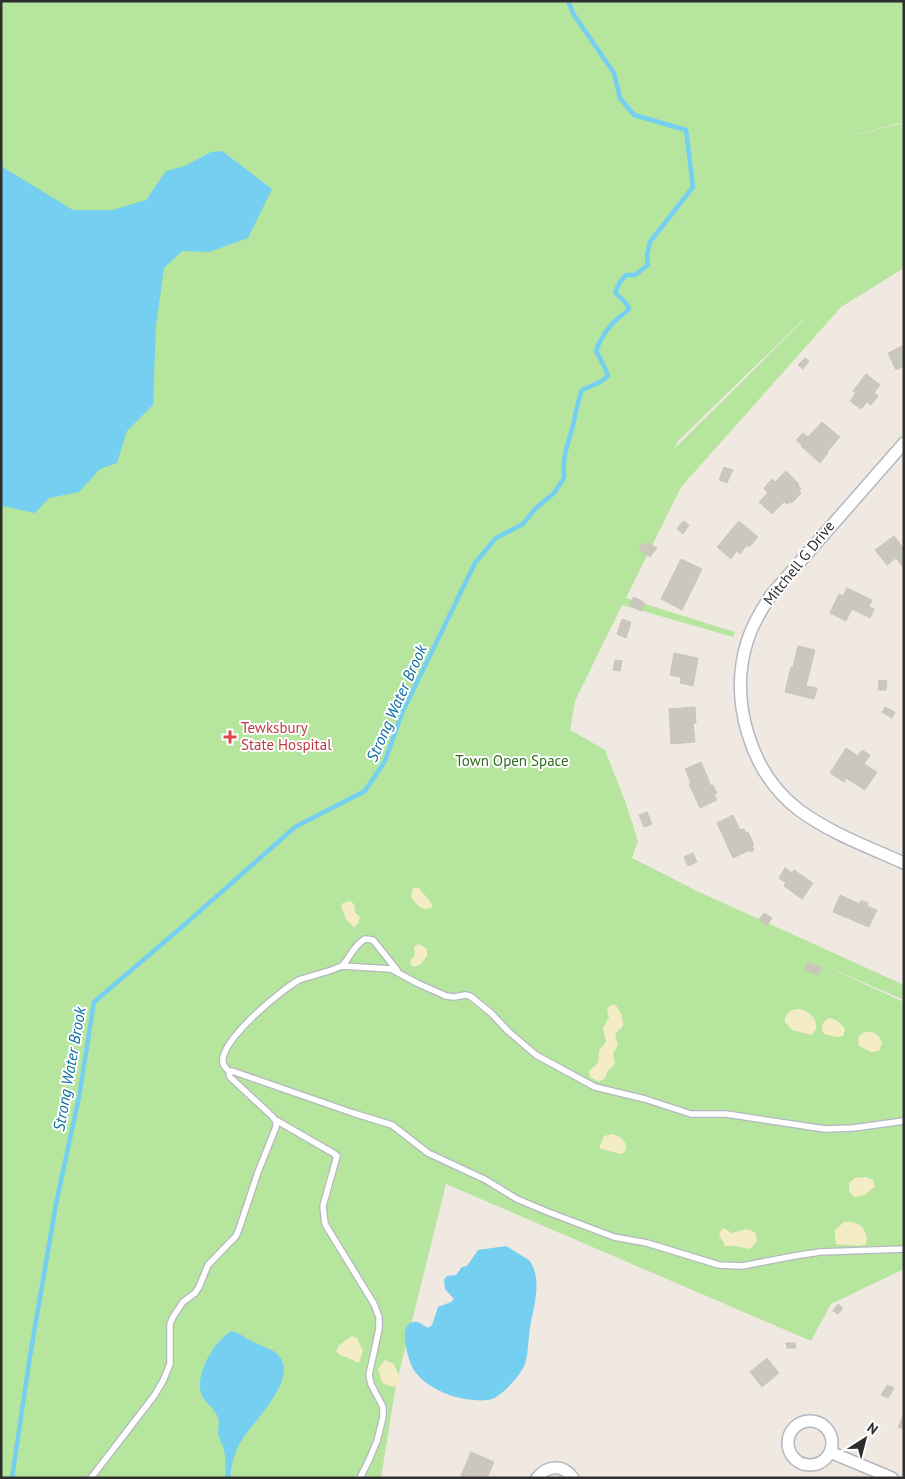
<svg xmlns="http://www.w3.org/2000/svg" width="905" height="1479" font-family="'PT Sans',sans-serif">
<rect width="100%" height="100%" fill="#efe9e1"/>
<path fill="#b6e59e" fill-rule="evenodd" d="M1 1H904V122L838 139 904 123V268L841 307 681 487 626 598 735 632 733 637 622 605 575 701 570 730 605 750 626 804 638 841 632 858 697 891 904 985V1000L816 962 904 1002V1269L831 1304 811 1341 446 1184 396 1385 381 1478H1ZM803 320V321L675 448 678 441Z"/>
<path fill="#f3ecc5" d="M413 888H419C422 893 431 901 433 906L431 908C421 911 415 904 411 896Z
M350 901 354 904 355 912 360 917 358 924 354 927 346 920 341 906 343 903Z
M419 944 427 949V956L420 965 412 967 410 962 415 955 414 946Z
M614 1004C619 1008 624 1019 623 1026L615 1034 618 1045 613 1054 615 1064 608 1071 605 1078 599 1082 590 1077 589 1071 598 1063 599 1051 606 1042 603 1028 609 1017 607 1010 609 1006Z
M801 1009C811 1013 817 1018 816 1029L812 1035 792 1030 785 1022C784 1012 792 1009 801 1009Z
M830 1018C837 1020 842 1023 845 1030L843 1036 837 1037 824 1034C820 1027 822 1021 830 1018Z
M865 1032C873 1031 880 1035 882 1043L879 1051 871 1052 859 1046 858 1042 859 1036Z
M612 1134C621 1136 630 1144 624 1153L620 1154 599 1148 604 1136Z
M866 1177 873 1180 875 1187 864 1195 854 1197 849 1191V1183L855 1178Z
M844 1222C857 1220 866 1227 867 1240L865 1245C861 1246 840 1245 836 1244L835 1239V1230Z
M723 1228 732 1233C742 1231 748 1226 756 1234L757 1241 750 1249 734 1246H725L719 1234Z
M352 1336 357 1338 363 1351 359 1363 346 1357 341 1356 336 1351 339 1345Z
M385 1360 394 1364 400 1378 399 1383 395 1387C378 1383 383 1384 378 1369Z"/>
<path fill="#75cff0" d="M222 151 272 189 248 238 209 252 182 251 164 268 156 326 153 405 127 431 117 463 100 469 79 492 49 498 35 513 2 506 1 166 73 210H112L146 200 166 171 185 166 211 152Z
M506 1246 529 1260C542 1277 535 1303 531 1322 528 1336 529 1351 525 1364 521 1375 500 1399 488 1400 481 1401 472 1400 465 1399 447 1396 427 1387 415 1372 409 1364 396 1323 414 1322 419 1321 424 1326 428 1328L432 1325 438 1307 451 1302 454 1299 445 1289 444 1280 447 1276 456 1275 462 1267 467 1266 478 1250Z
M232 1331C242 1334 247 1340 256 1343 263 1347 270 1348 276 1353 304 1377 249 1424 239 1445 234 1454 231 1467 230 1478H225C226 1470 226 1455 223 1447 221 1443 219 1438 218 1433 218 1427 220 1423 218 1418 215 1408 204 1403 201 1393 195 1374 215 1339 232 1331Z"/>
<g fill="none" stroke-linecap="round" stroke-linejoin="round">
<path stroke="#75cff0" stroke-width="4.5" d="M12 1478 30 1356 56 1204 79 1097 94 1002 183 926 295 827 365 791 385 761 402 713 475 563 496 538 523 524 535 509 554 493 564 478C562 454 569 443 574 421 576 410 578 401 582 390L600 382 608 376C605 366 600 359 596 350 601 338 608 327 617 319 621 315 626 313 629 309 627 301 620 299 615 292L620 282 626 275H635L648 265 647 255 650 242 693 187 686 130 634 115 620 98 614 73 574 15 568 1"/>
</g>
<path fill="#cbc7bf" stroke="#cbc5ba" d="M904 345V366L896 370 888 353Z
M805 358 809 361 803 369 798 365Z
M866 374 880 385 874 393 878 396 871 405 867 402 861 409 850 401 856 393 853 391Z
M822 422 840 437 827 452 828 453 820 463 801 446 802 445 796 440 803 433 808 437Z
M724 467 733 470 727 483 719 480Z
M786 471 799 484 798 485 801 489 799 491 801 493 792 503 790 502 787 504 784 502 772 514 759 502 768 493 764 488 772 479 775 482Z
M683 521 689 525 683 534 677 529Z
M739 521 758 537 749 547 747 545 740 554 737 551 731 559 717 547Z
M894 536 904 549V569L896 558 887 565 875 550Z
M642 543 647 546 649 543 657 548 650 557 639 549Z
M681 559 702 569 682 610 661 599Z
M847 588 872 600 869 607 874 609 870 618 852 609 846 621 830 613 839 594 843 596Z
M634 597 645 603 641 611 629 605Z
M622 619 631 622 626 638 617 634Z
M798 646 815 650 806 686 817 688 814 699 785 692 791 667H793Z
M674 653 698 658 693 686 680 683 681 677 670 675Z
M615 660 622 661 620 671 613 670Z
M879 680 887 681 886 690H878Z
M695 707 696 723H693L695 742 671 744 669 709Z
M885 707 895 712 892 718 882 712Z
M846 748 858 756 862 750 870 755 864 764 877 772 865 790 846 778 844 782 830 773Z
M701 762 711 786 713 785 717 793 714 794 717 800 700 808 689 784 691 783 685 769Z
M647 812 652 824 644 827 639 815Z
M733 815 740 830 744 829 746 833 748 832 754 845 752 846 754 850 751 852 750 850 733 858 717 823Z
M693 853 697 862 688 866 684 857Z
M785 868 792 873 794 870 813 883 802 899 784 886 786 883 779 878Z
M840 895 860 904 861 900 868 903 867 906 877 910 869 927 833 912Z
M764 913 772 918 767 925 759 919Z
M808 962 821 968 818 975 805 970Z
M838 1304 843 1308 838 1314 833 1311Z
M786 1343H795L796 1348H787Z
M767 1358 779 1373 762 1387 750 1372Z
M887 1385 894 1388 888 1398 881 1395Z
M904 1414V1429L898 1427Z
M471 1452 494 1462 487 1478H460Z"/>
<g fill="none" stroke-linecap="round" stroke-linejoin="round">
<defs>
<path id="lane" d="M342 966 391 969 417 983 446 996 454 997 465 995 470 996 491 1013 508 1031 536 1055 595 1087 645 1099 691 1114H726L825 1129 853 1128 904 1121
M230 1072C227 1069 224 1067 223 1063 219 1041 281 990 299 980 309 976 337 970 343 965 351 956 354 945 365 939L373 940 397 970
M274 1119 333 1153 337 1156 323 1206 325 1224 374 1304 379 1317V1329L369 1375 371 1384 383 1407V1417L377 1441 369 1460 360 1478
M91 1478 154 1396 163 1381 170 1364V1324L173 1317 183 1302 195 1293 199 1287 208 1265 236 1236 239 1229 258 1172 276 1127V1121L272 1116 230 1077 229 1074 232 1071 353 1113 392 1125 428 1153 486 1180 517 1199 548 1212 614 1237 647 1243 719 1265 742 1266 794 1256 820 1252 904 1249"/>
<path id="street" d="M904 443 771 595C761 610 752 625 747 642 729 700 750 773 799 810 830 833 868 847 904 863
M788 1443a22 22 0 1 1 44 0a22 22 0 1 1-44 0Z
M830 1452 892 1478
M537 1478C547 1465 563 1464 573 1478"/>
</defs>
<use href="#lane" stroke="#b4b7c1" stroke-width="8"/>
<use href="#street" stroke="#b4b7c1" stroke-width="14"/>
<use href="#lane" stroke="#fff" stroke-width="5.5"/>
<use href="#street" stroke="#fff" stroke-width="11"/>
</g>
<path fill="#e0444e" stroke="#fff" stroke-width="2" d="M227.5 729.5h5v5h5v5h-5v5h-5v-5h-5v-5h5z"/>
<g text-anchor="middle" stroke-width="4" stroke-linejoin="round" paint-order="stroke">
<g font-size="15" fill="#2e2e2e" stroke="#fff">
<text transform="translate(799 563) rotate(-51)" y="5">Mitchell G Drive</text>
</g>
<g font-size="15" fill="#be3a42" stroke="#fff" text-anchor="start">
<text x="241" y="733">Tewksbury<tspan x="241" dy="17">State Hospital</tspan></text>
</g>
<g font-size="15" fill="#2c6e1b" stroke="#fff">
<text x="512" y="766">Town Open Space</text>
</g>
<g font-size="16" font-style="italic" fill="#0d6fa3" stroke="#fff">
<text transform="translate(396 703) rotate(-66)" y="6">Strong Water Brook</text>
<text transform="translate(69 1069) rotate(-80)" y="6">Strong Water Brook</text>
</g>
</g>
<rect width="905" height="1479" fill="none" stroke="#2e2e2e" stroke-width="5"/>
<g transform="translate(865 1439) rotate(36)" stroke="#ffffff" stroke-width="4" paint-order="stroke">
<path d="M0-4L9 19L0 12L-9 19Z" fill="#2e2e2e"/>
<text y="-8" font-size="14" font-weight="bold" text-anchor="middle" fill="#2e2e2e">N</text>
</g>
</svg>
